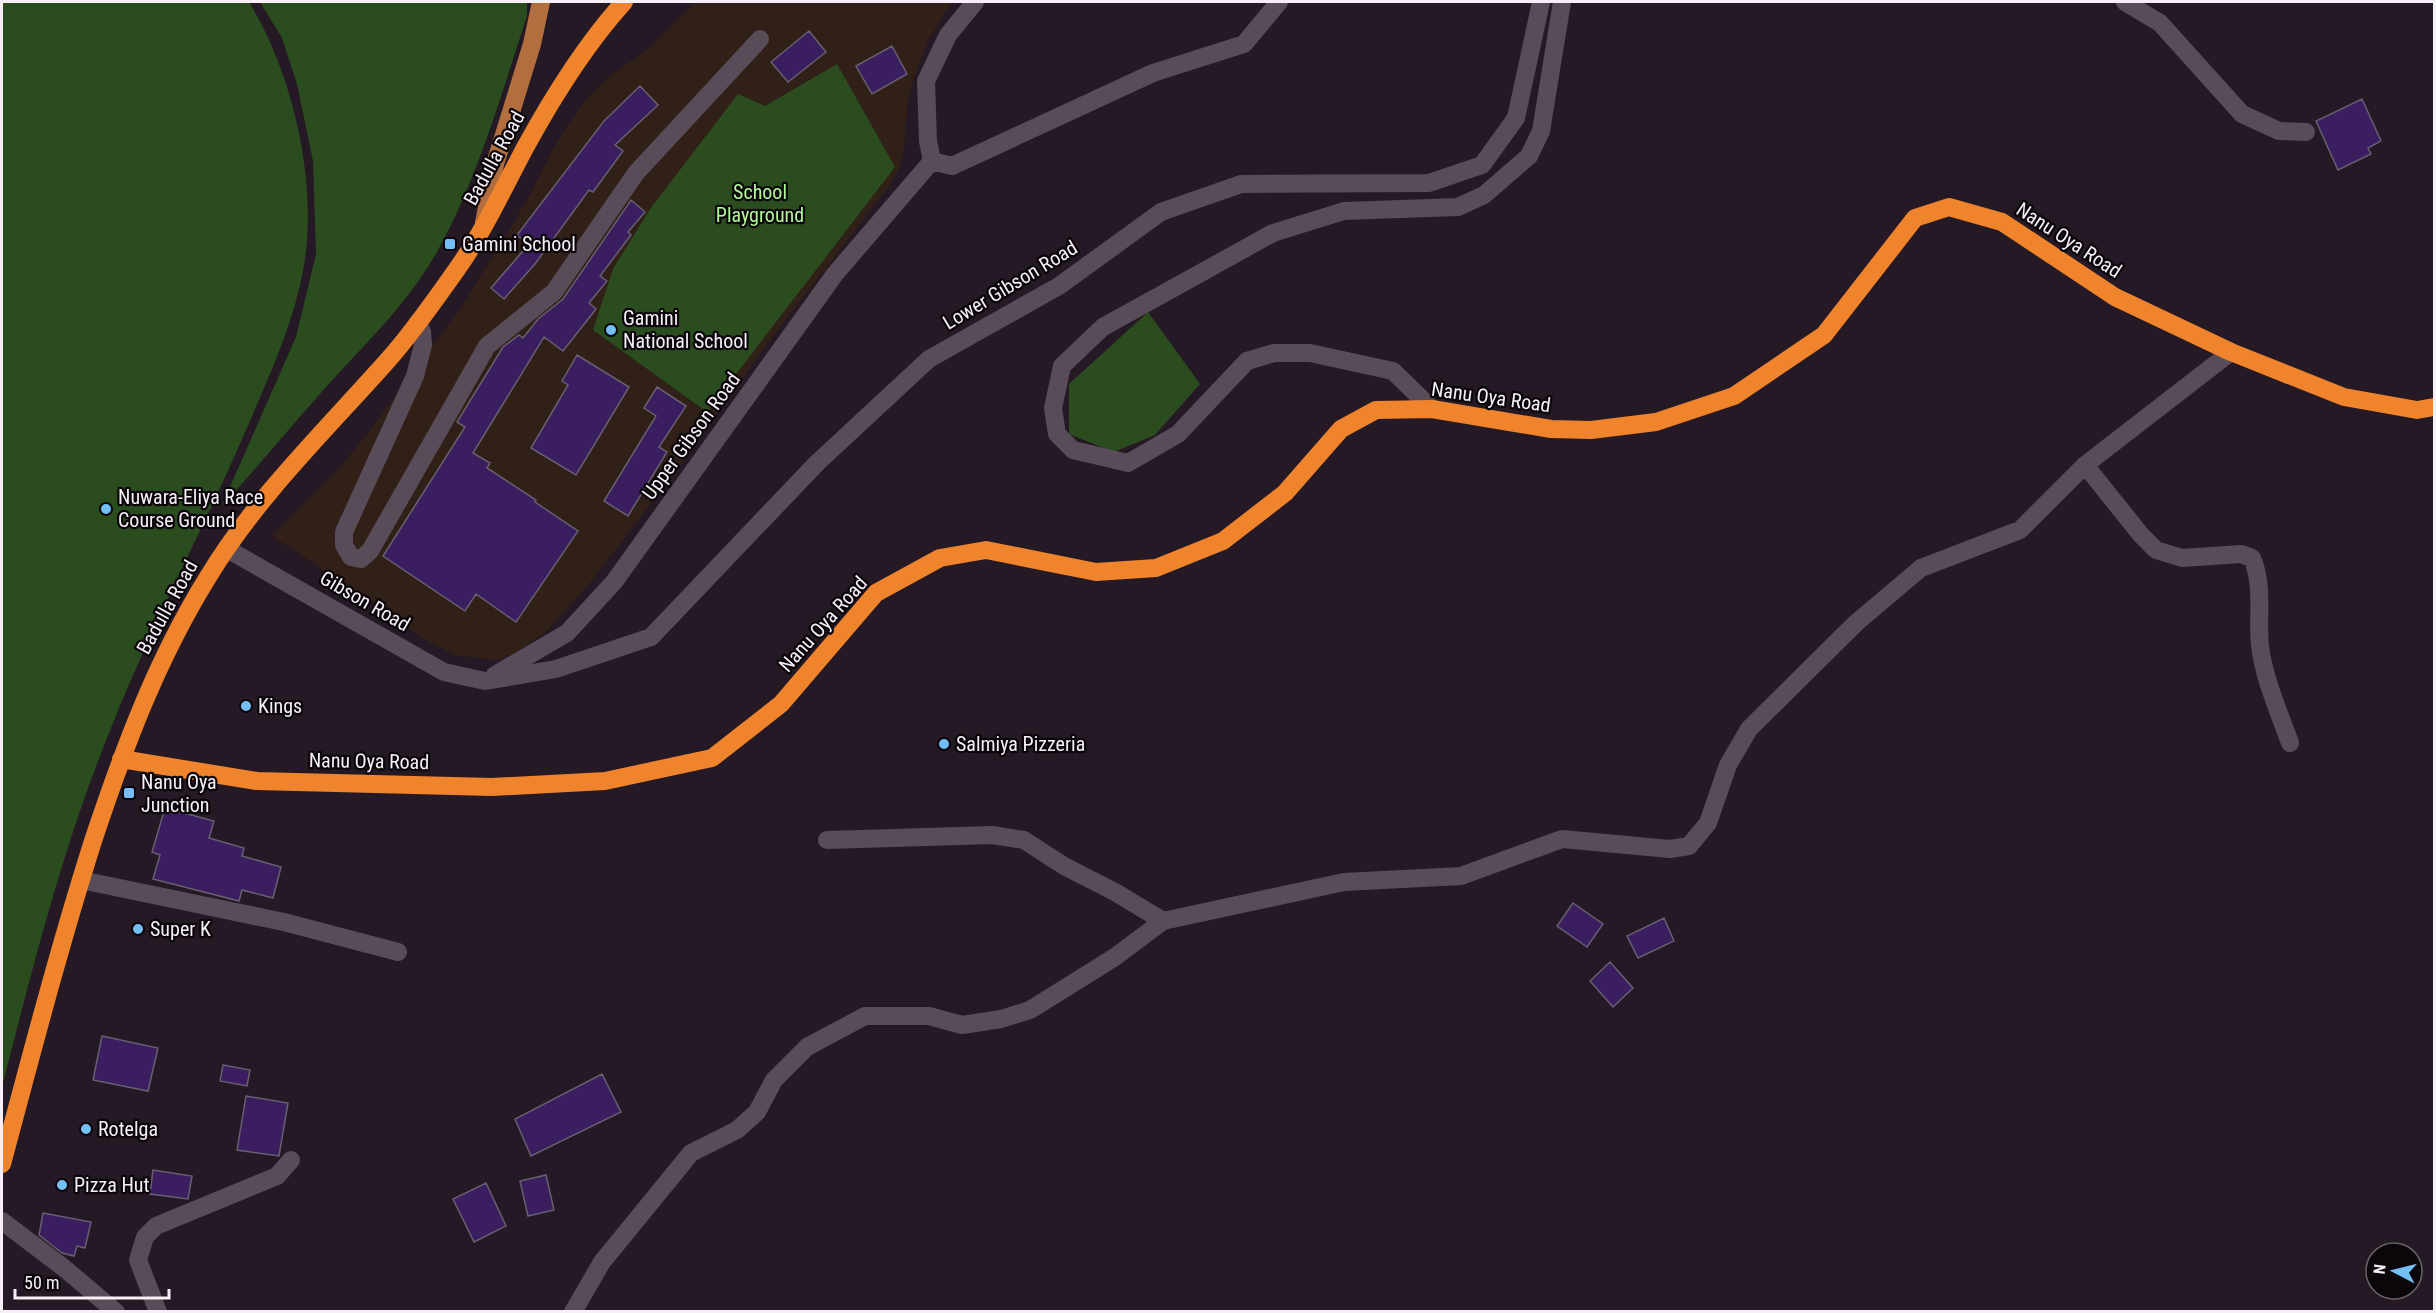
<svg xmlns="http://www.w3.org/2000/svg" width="2436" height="1313" font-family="'Roboto Condensed',sans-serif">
<rect width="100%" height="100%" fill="#241924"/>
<path fill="#302017" d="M695 2H952L928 41 914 77 907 104 904 151 899 168 891 184 774 335 683 462 590 583 546 632 513 654 495 660 455 655 424 640 396 618 272 536 333 475 367 434 462 306 525 204 555 145 582 104 607 78 647 50Z"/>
<path fill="#2b4c1e" d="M2 2H249C291 70 315 171 306 251 299 311 273 367 250 421 204 528 149 630 107 738 62 850 32 970 2 1087Z
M260 2H527V16C502 92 477 180 438 250 408 305 361 347 320 394 287 431 255 470 221 507L296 337 316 254 313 161 297 84 282 38Z
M837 64 895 167 707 412 593 330 613 269 650 209 738 94 765 106Z
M1148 312 1200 384 1155 435 1114 452 1069 434V384Z"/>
<path fill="#3b1e5f" stroke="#666070" stroke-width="1.5" d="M809 31 826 52 788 82 771 62Z
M892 46 907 74 872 94 856 66Z
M640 86 658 105 615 145 623 151 593 192 589 190 535 264 504 299 491 288 529 244 517 235 604 121Z
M2362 99 2381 141 2368 148 2371 154 2338 170 2316 121Z
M631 200 645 212 628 232 631 235 600 276 607 281 589 303 596 309 563 351 544 337 473 453 490 463 487 468 536 500 535 502 578 531 516 622 476 594 465 611 383 556 465 427 457 422 503 347 519 335 523 338 538 319 563 299Z
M577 355 629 387 576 475 531 448 568 385 562 381Z
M657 387 686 406 659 447 667 452 628 516 604 501 656 416 644 408Z
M165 808 214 821 209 838 244 848 242 856 281 867 273 898 242 890 239 901 153 879 160 855 152 852Z
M1573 903 1603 924 1587 947 1557 926Z
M1664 918 1674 941 1638 958 1627 936Z
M1610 962 1633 988 1613 1007 1590 981Z
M102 1036 158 1048 148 1091 93 1080Z
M223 1065 250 1070 247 1086 220 1081Z
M602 1074 621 1112 531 1156 515 1119Z
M246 1096 288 1103 279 1156 237 1150Z
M153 1170 192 1176 188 1199 150 1194Z
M546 1175 554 1210 528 1216 520 1181Z
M486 1183 506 1226 474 1242 453 1199Z
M43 1213 91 1222 85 1248 77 1246 74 1256 62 1253 39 1235Z"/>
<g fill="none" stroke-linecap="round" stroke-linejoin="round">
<path stroke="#584c59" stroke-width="18" d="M2125 2 2160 23 2242 114 2279 131 2306 132
M932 161 952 166 1153 73 1244 44 1279 2
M932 161 928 141 926 81 948 35 975 2
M418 322 422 332 423 345 415 376 344 532V545L351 557 361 559 370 551 487 346 554 292 636 173 760 39
M1432 409 1393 371 1310 353H1274L1247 361 1178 434 1128 463 1073 450 1057 434 1053 408 1062 366 1103 327 1273 233 1344 211 1458 207 1484 195 1529 156 1541 131 1562 2
M2085 465 2141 535 2156 550 2182 558 2241 554 2252 558C2264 586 2257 616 2260 646 2264 679 2279 712 2290 743
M227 549 444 672 485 681 556 669 651 637 817 463 929 359 1059 286 1161 212 1241 184 1429 183 1482 165 1516 118 1541 2
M495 675 567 633 614 582 835 274 932 161
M827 840 992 835 1024 840 1064 866 1115 892 1163 921 1344 882 1461 876 1562 839 1670 849 1689 846 1708 823 1728 765 1749 729 1856 623 1921 568 2020 530 2085 465 2231 352
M81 880 284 922 398 952
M2 1221 64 1268 116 1312
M158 1312 138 1260 145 1237 156 1226 277 1176 291 1160
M573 1312 602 1262 691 1153 737 1130 757 1112 774 1080 807 1047 865 1016H929L962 1025 1001 1019 1030 1010 1115 957 1163 921"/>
<path stroke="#b36e3f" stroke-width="18" d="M484 223 495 164 532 44 541 2"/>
<path stroke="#ef842d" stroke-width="18" d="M121 759 257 781 492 787 605 781 712 758 781 704 876 593 940 558 986 550 1096 572 1156 568 1223 541 1285 493 1341 429 1376 410 1432 409 1551 429 1591 430 1656 422 1734 396 1824 335 1915 218 1949 207 2002 222 2115 297 2231 352 2344 397 2417 410 2434 407
M2 1164C31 1056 59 948 93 841 124 748 156 661 208 577 257 496 326 430 388 360 413 332 435 300 457 269 484 231 504 187 526 146 554 95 585 45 624 2"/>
</g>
<g fill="#74c0f6" stroke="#0a060a" stroke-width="2">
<rect x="444" y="238" width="12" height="12" rx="3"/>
<circle cx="611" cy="330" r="6"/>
<circle cx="106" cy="509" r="6"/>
<circle cx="246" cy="706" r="6"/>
<circle cx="944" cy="744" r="6"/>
<rect x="123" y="787" width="12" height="12" rx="3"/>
<circle cx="138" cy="929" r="6"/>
<circle cx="86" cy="1129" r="6"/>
<circle cx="62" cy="1185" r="6"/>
</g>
<g text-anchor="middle" stroke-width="4.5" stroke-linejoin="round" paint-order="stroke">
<g font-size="20" fill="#f7eff7" stroke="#0a060a">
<text transform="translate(494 158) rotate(-61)" y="7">Badulla Road</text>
<text transform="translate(2069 240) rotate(33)" y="7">Nanu Oya Road</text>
<text transform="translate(1010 285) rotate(-31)" y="7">Lower Gibson Road</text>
<text transform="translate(1491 397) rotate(8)" y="7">Nanu Oya Road</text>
<text transform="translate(691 436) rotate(-54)" y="7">Upper Gibson Road</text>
<text transform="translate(365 601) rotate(30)" y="7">Gibson Road</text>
<text transform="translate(167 607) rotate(-61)" y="7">Badulla Road</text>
<text transform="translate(823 624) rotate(-48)" y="7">Nanu Oya Road</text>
<text transform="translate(369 761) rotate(1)" y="7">Nanu Oya Road</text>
</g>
<g font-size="20" fill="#b2f79a" stroke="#0a060a">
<text x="760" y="199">School<tspan x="760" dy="23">Playground</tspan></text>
</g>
<g font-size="20" fill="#f7eff7" stroke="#0a060a" text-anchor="start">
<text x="462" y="251">Gamini School</text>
<text x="623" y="325">Gamini<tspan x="623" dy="23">National School</tspan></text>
<text x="118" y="504">Nuwara-Eliya Race<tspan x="118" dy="23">Course Ground</tspan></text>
<text x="258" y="713">Kings</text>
<text x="956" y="751">Salmiya Pizzeria</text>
<text x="141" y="789">Nanu Oya<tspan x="141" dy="23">Junction</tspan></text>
<text x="150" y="936">Super K</text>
<text x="98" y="1136">Rotelga</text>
<text x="74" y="1192">Pizza Hut</text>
</g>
</g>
<rect width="2436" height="1313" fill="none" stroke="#f7eff7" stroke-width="6"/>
<g transform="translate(2394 1271) rotate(277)"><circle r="28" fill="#0a060a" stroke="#696369" stroke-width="1.5"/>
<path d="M0-4.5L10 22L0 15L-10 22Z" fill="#74c0f6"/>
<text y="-9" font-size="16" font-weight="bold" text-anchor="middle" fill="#f7eff7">N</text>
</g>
<path d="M15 1289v9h154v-9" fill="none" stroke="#f7eff7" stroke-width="3"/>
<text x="24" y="1289" font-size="18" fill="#f7eff7" stroke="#0a060a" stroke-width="4.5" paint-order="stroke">50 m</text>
</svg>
